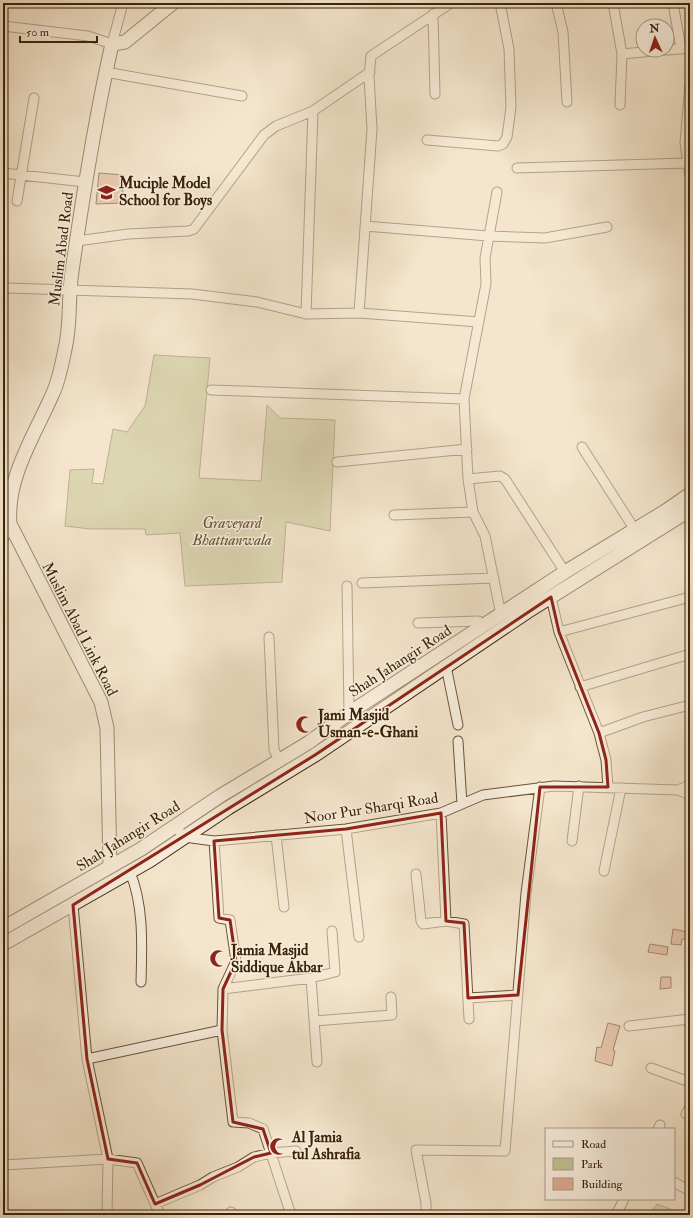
<svg xmlns="http://www.w3.org/2000/svg" width="693" height="1218" font-family="'IM FELL Double Pica',serif">
<rect width="100%" height="100%" fill="#f4e5cc"/>
<filter id="stains"><feTurbulence type="fractalNoise" baseFrequency=".005" numOctaves="4"/><feColorMatrix values="0 0 0 0 .2 0 0 0 0 .09 0 0 0 0 .02 0 0 0 .5 -.17"/></filter>
<radialGradient id="worn" r=".72"><stop offset=".6" stop-color="#630" stop-opacity="0"/><stop offset="1" stop-color="#630" stop-opacity=".3"/></radialGradient>
<path fill="#c0c394" stroke="#7e724e" d="M154 355 210 358 199 478 261 481 267 405 280 418 335 420 330 531 286 522 282 582 185 586 180 533 146 535 145 529H90L65 526 70 470 94 469 92 483 103 484 113 429 127 432 145 406Z
M657 1204 686 1215H649Z"/>
<path fill="#e0ac93" stroke="#3c2207" d="M99 173 124 175 122 203 96 204Z
M673 929 687 932 686 939H682L681 945 671 944Z
M650 944 668 947 667 955 648 952Z
M661 977H671V988L660 989Z
M608 1023 620 1026 613 1050 615 1051 612 1066 595 1061 597 1047 601 1048Z"/>
<g fill="none" stroke-linecap="round" stroke-linejoin="round">
<defs>
<path id="street" d="M451 3 371 56 369 76 372 129 359 313 479 322
M556 3 563 32 567 102
M613 3 622 54 620 105
M673 3 681 49
M433 14 435 94
M3 26 88 36 112 44 123 3
M667 50 690 48
M622 54 665 50
M105 72 242 96
M690 84 685 143 690 176
M427 140 498 146 503 144 507 137 511 107 509 49 500 3
M517 168 688 163
M3 173 85 182
M497 192 485 258 486 284 464 399 468 479 473 512 485 536 501 615
M17 201 34 98
M365 226 488 236 545 238 607 227
M77 241 128 234 188 231 194 229 264 135 276 126 313 111
M7 288 192 294 257 302 306 314
M359 313 306 314 313 111 370 72
M211 390 464 399
M582 447 635 530
M337 462 467 449
M468 479 500 476 505 479 565 572
M394 515 473 512
M3 540 10 524
M362 583 494 578
M347 586 349 713
M551 597 559 632 599 733 606 760 608 787
M418 623 478 621 484 624
M559 632 690 597
M269 637 274 750 279 760
M446 666 458 725
M580 687 690 654
M599 733 643 717 690 705
M458 741 462 804
M678 790 690 785
M441 813 446 921
M175 826 184 837 214 841 346 829 441 813 483 795 554 786 678 790 690 795
M346 829 359 937
M276 835 284 907
M214 841 219 918 230 920 236 961 223 989 222 1030
M572 841 579 786
M604 871 621 788
M130 872C144 906 142 945 141 982
M416 874 421 921 423 924 446 921 464 924 469 1019
M73 905 87 1059 108 1159 107 1215
M311 978 335 972 332 931
M223 989 311 978 317 1062
M468 998 518 995
M314 1021 392 1015 391 997
M629 1026 690 1019
M87 1059 222 1030 233 1122 249 1123 263 1129 291 1215
M651 1068 684 1080 690 1079
M686 1114 690 1107
M658 1129 660 1125
M3 1165 108 1159 137 1163 160 1215
M674 1182 690 1191
M155 1204 200 1185 213 1177 238 1167 254 1157 271 1153 296 1151
M231 1212 232 1215
M426 1215V1203L416 1150 505 1151 526 893 540 787
M616 1215 624 1199"/>
<path id="secondary" d="M110 867 107 728 101 702 10 524C6 477 35 435 53 393 59 380 62 364 65 349 71 324 68 297 72 271 83 195 95 119 112 44L125 42 173 3
M3 928 141 849 220 796 308 743 349 713 565 572 667 510 690 494
M3 944 149 861 228 808 315 755 527 612 690 510"/>
</defs>
<use href="#street" stroke="#6a5338" stroke-width="11"/>
<use href="#secondary" stroke="#3c2207" stroke-width="15"/>
<use href="#street" stroke="#f8eede" stroke-width="9"/>
<use href="#secondary" stroke="#f8eede" stroke-width="13"/>
</g>
<path d="M0 0H693V1218H0ZM551 597 559 632 599 733 606 760 608 787H540L518 995 468 998 464 923 446 921 441 813 346 829 214 841 219 918 230 920 236 961 223 989 222 1030 233 1122 263 1129 271 1153 254 1157 200 1185 155 1204 137 1163 108 1159 87 1059 73 905 315 755Z" fill="#f4e5cc" fill-opacity=".55" fill-rule="evenodd"/>
<path fill="none" stroke="#8f2418" stroke-width="3" stroke-linejoin="round" d="M551 597 559 632 599 733 606 760 608 787H540L518 995 468 998 464 923 446 921 441 813 346 829 214 841 219 918 230 920 236 961 223 989 222 1030 233 1122 263 1129 271 1153 254 1157 200 1185 155 1204 137 1163 108 1159 87 1059 73 905 315 755Z"/>
<defs>
<symbol id="school-bare" viewBox="-9 -9 18 18"><path d="M0-5L7-2L0 1L-7-2ZM-4 1L0 2.5L4 1V4Q0 6-4 4Z" fill="#8f2418" stroke="#f8eede" stroke-width="2.5" paint-order="stroke"/></symbol>
<symbol id="mosque-bare" viewBox="-9 -9 18 18"><path d="M3.5-4.9A6 6 0 1 0 3.5 4.9A5 5 0 1 1 3.5-4.9Z" fill="#8f2418" stroke="#f8eede" stroke-width="2.5" paint-order="stroke"/></symbol>
</defs>
<g fill-rule="evenodd">
<use href="#school-bare" x="94" y="180" width="25" height="25"/>
<use href="#mosque-bare" x="292" y="712" width="25" height="25"/>
<use href="#mosque-bare" x="206" y="946" width="25" height="25"/>
<use href="#mosque-bare" x="266" y="1134" width="25" height="25"/>
</g>
<g text-anchor="middle" stroke-width="3" stroke-linejoin="round" paint-order="stroke">
<g font-size="15" font-weight="bold" fill="#3c2207" stroke="#f8eede" text-anchor="start">
<text x="119" y="188">Muciple Model<tspan x="119" dy="17">School for Boys</tspan></text>
<text x="318" y="720">Jami Masjid<tspan x="318" dy="17">Usman-e-Ghani</tspan></text>
<text x="231" y="955">Jamia Masjid<tspan x="231" dy="17">Siddique Akbar</tspan></text>
<text x="292" y="1142">Al Jamia<tspan x="292" dy="17">tul Ashrafia</tspan></text>
</g>
<g font-size="15" fill="#3c2207" stroke="#f8eede">
<text transform="translate(61 249) rotate(-83)" y="5">Muslim Abad Road</text>
<text transform="translate(80 629) rotate(63)" y="5">Muslim Abad Link Road</text>
<text transform="translate(400 661) rotate(-33)" y="5">Shah Jahangir Road</text>
<text transform="translate(371 808) rotate(-9)" y="5">Noor Pur Sharqi Road</text>
<text transform="translate(128 836) rotate(-32)" y="5">Shah Jahangir Road</text>
</g>
<g font-size="15" font-style="italic" fill="#645231" stroke="#f8eede">
<text x="232" y="528">Graveyard<tspan x="232" dy="17">Bhattianwala</tspan></text>
</g>
</g>
<rect width="693" height="1218" fill="none" stroke="#f4e5cc" stroke-width="16"/>
<rect x="4" y="4" width="685" height="1210" fill="none" stroke="#3c2207" stroke-width="2"/>
<rect x="8" y="8" width="677" height="1202" fill="none" stroke="#3c2207"/>
<rect x="545" y="1128" width="130" height="72" fill="#f8eede" stroke="#ad9c88"/>
<rect x="553" y="1141" width="20" height="6" fill="#f8eede" stroke="#ad9c88"/>
<text x="581" y="1148" font-size="12" fill="#3c2207">Road</text>
<rect x="553" y="1158" width="20" height="12" fill="#c0c394" stroke="#ad9c88"/>
<text x="581" y="1168" font-size="12" fill="#3c2207">Park</text>
<rect x="553" y="1178" width="20" height="12" fill="#e0ac93" stroke="#ad9c88"/>
<text x="581" y="1188" font-size="12" fill="#3c2207">Building</text>
<g transform="translate(655 38) rotate(357)"><circle r="19" fill="#f8eede" stroke="#ad9c88"/>
<path d="M0-3L7 15L0 10L-7 15Z" fill="#8f2418"/>
<text y="-6" font-size="11" font-weight="bold" text-anchor="middle" fill="#3c2207">N</text>
</g>
<path d="M20 36v6h77v-6" fill="none" stroke="#3c2207" stroke-width="2"/>
<text x="26" y="36" font-size="12" fill="#3c2207" stroke="#f8eede" stroke-width="3" paint-order="stroke">50 m</text>
<rect width="100%" height="100%" filter="url(#stains)"/>
<rect width="100%" height="100%" fill="url(#worn)"/>
</svg>
